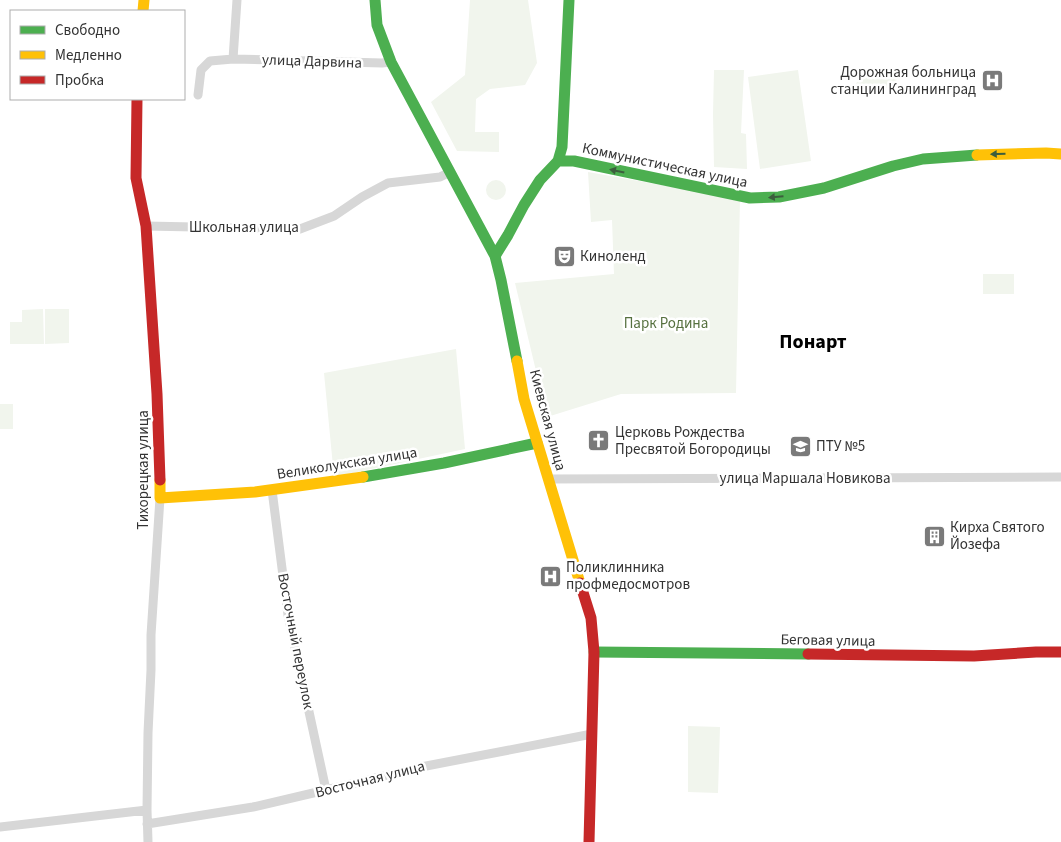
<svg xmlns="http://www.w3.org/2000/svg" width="1061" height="842" font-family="'Source Sans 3',sans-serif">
<rect width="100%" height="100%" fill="#fff"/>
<path fill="#f1f5ed" d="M470 0H528L537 63 525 85 490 89 476 99 475 132H499V152L457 151 431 102 465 75Z
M714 70H744L741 133 746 134 747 169 714 167 713 114Z
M798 70 811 161 760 169 748 77Z
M897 73 896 86 858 94 856 84 861 74Z
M588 172 740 199 736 393 621 394 547 417 515 283 614 274 612 220 591 222Z
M486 190a10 10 0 1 1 20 0a10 10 0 1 1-20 0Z
M983 274H1014V294H983Z
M43 309 44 344H10V322H22V310Z
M45 309H69V343L45 344Z
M456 349 465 449 334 477 324 373Z
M0 404H13V429H0Z
M688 726 720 727 718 793 688 792Z"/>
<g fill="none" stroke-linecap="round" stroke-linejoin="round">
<path stroke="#d7d7d7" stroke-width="9" d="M233 59 237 0
M198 95 201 70 210 61 233 59 382 63 391 62
M146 226 300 229 334 216 362 197 388 183 440 177 450 172
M548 479 1061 477
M272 490 288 615 326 790
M147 824 253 807 326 790 421 767 592 734
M0 827 147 810
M148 842 147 810 148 733 151 670V635L160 498"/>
<path stroke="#4caf50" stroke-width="11" d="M375 0 377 25 391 62 495 256 501 280 517 361
M558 161H574L750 198 779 197 824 188 893 166 923 159 977 155
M495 256 508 235 524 205 540 180 558 161 562 147 569 0
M363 477 444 463 537 443
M594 652 808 654"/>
<path stroke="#ffc107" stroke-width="11" d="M143 11 144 0
M977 155 1046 153 1061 154
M517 361 524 399 580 583
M160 480V498L255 492 363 477"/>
<path stroke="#c62828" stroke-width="11" d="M137 99 136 178 146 226 157 394 160 480
M580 583 591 618 594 652 589 842
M808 654 974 656 1036 652H1061"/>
</g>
<defs><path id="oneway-solid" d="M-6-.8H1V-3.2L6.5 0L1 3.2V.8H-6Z" transform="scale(1.25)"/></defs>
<g fill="#3c5e3d">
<use href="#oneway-solid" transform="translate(998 154) rotate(178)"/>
<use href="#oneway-solid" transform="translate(617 171) rotate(-168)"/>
<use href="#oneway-solid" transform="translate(776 197) rotate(175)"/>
</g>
<defs>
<symbol id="hospital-square" viewBox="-11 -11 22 22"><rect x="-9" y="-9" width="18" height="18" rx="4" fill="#7a7a7a" stroke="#fff"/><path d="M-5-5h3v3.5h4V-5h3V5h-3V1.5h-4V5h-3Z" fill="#fff"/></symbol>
<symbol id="theatre-square" viewBox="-11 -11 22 22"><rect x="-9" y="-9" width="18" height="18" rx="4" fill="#7a7a7a" stroke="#fff"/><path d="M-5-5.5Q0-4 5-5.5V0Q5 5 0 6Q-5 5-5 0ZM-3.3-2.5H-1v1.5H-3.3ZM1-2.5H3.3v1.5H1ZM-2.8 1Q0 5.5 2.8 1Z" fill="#fff"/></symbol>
<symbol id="church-square" viewBox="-11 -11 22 22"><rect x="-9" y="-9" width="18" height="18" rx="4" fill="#7a7a7a" stroke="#fff"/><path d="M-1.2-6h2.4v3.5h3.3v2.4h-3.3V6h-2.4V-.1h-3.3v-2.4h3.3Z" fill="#fff"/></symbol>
<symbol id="university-square" viewBox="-11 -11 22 22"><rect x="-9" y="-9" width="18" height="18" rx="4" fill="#7a7a7a" stroke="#fff"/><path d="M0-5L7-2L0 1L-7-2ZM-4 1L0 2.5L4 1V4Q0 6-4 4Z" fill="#fff"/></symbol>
<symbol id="building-square" viewBox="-11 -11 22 22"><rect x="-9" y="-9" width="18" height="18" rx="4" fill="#7a7a7a" stroke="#fff"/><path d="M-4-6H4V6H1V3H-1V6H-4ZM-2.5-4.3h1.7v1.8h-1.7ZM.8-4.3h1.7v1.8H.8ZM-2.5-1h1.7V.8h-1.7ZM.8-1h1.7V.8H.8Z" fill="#fff"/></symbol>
</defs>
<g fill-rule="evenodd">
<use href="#hospital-square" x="980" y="68" width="25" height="25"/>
<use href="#theatre-square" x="552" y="244" width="25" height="25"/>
<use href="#church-square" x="586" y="428" width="25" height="25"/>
<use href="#university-square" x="788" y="434" width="25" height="25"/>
<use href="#building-square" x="922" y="524" width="25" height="25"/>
<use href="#hospital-square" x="538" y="564" width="25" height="25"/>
</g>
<g text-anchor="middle" stroke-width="5" stroke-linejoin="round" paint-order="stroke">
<g font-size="15" fill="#333" stroke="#fff">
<text transform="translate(312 61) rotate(2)" y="5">улица Дарвина</text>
<text transform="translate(665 165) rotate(12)" y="5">Коммунистическая улица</text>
<text x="244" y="232">Школьная улица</text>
<text transform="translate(548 420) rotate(75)" y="5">Киевская улица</text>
<text transform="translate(347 463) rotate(-9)" y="5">Великолукская улица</text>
<text transform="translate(143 470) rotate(-90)" y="5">Тихорецкая улица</text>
<text x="805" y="483">улица Маршала Новикова</text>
<text transform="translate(828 640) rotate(1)" y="5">Беговая улица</text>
<text transform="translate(296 641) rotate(79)" y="5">Восточный переулок</text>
<text transform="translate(370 779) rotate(-14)" y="5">Восточная улица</text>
</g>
<g font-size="15" fill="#333" stroke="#fff" text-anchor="start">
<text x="976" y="77" text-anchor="end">Дорожная больница<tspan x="976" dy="17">станции Калининград</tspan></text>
<text x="580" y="261">Киноленд</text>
<text x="615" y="437">Церковь Рождества<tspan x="615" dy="17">Пресвятой Богородицы</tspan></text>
<text x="816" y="451">ПТУ №5</text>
<text x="950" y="532">Кирха Святого<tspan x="950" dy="17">Йозефа</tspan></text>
<text x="566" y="572">Поликлинника<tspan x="566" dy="17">профмедосмотров</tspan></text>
</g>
<g font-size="15" fill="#56703f" stroke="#fff">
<text x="666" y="328">Парк Родина</text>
</g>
<g font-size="20" font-weight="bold" fill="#000" stroke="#fff">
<text x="813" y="348">Понарт</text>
</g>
</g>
<rect x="10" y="10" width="175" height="90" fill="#ffffff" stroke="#adadad"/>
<rect x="20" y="26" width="25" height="8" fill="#4caf50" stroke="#adadad"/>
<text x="55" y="35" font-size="15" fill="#333333">Свободно</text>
<rect x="20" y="51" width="25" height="8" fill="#ffc107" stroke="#adadad"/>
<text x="55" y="60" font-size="15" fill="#333333">Медленно</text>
<rect x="20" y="76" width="25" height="8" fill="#c62828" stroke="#adadad"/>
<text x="55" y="85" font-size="15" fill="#333333">Пробка</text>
</svg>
